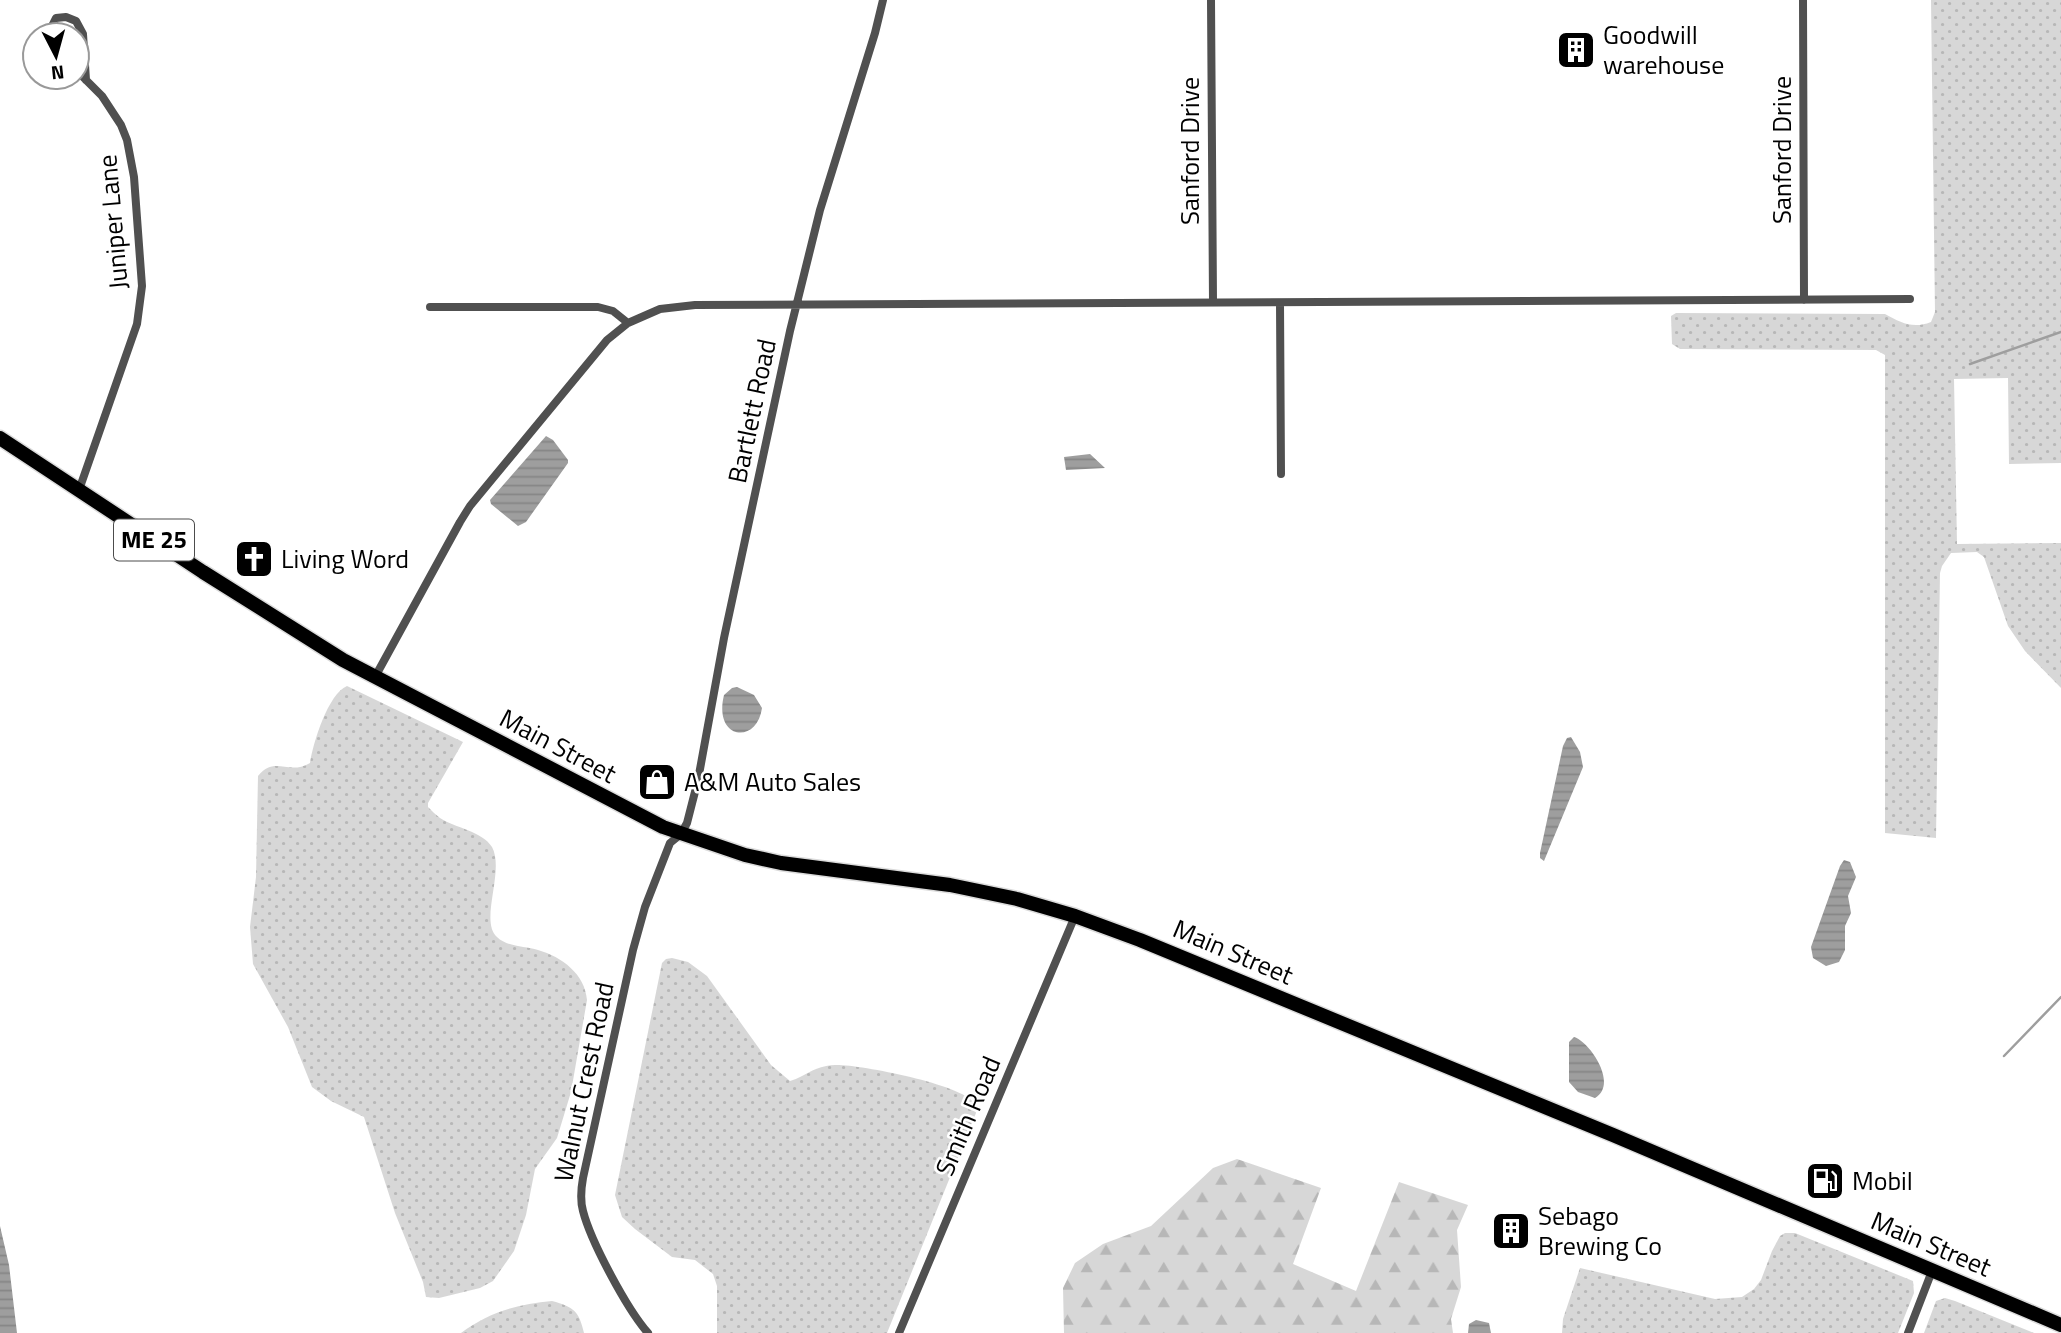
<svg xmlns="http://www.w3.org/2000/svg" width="2061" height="1333" font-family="'Titillium Web',sans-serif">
<defs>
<pattern id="grass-dots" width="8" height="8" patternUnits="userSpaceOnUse" patternTransform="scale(1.75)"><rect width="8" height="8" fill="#d7d7d7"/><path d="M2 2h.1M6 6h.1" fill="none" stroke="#b7b7b7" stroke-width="1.8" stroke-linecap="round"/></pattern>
<pattern id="forest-firs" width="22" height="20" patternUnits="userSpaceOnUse" patternTransform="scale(1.75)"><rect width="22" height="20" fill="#d7d7d7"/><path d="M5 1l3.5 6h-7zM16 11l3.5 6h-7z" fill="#b7b7b7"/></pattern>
<pattern id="water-rules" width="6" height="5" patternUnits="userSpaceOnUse" patternTransform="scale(1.75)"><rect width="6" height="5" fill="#9e9e9e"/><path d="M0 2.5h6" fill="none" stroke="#868686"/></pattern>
</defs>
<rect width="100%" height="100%" fill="#fff"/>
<path fill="url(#grass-dots)" d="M1931 0H2061V463L2009 464 2008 378 1954 379 1957 544 2061 543V688L2025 651 2008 626 1984 557 1977 552 1951 553 1942 566 1940 573 1936 838 1885 833V355L1876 350 1680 349 1672 344 1671 316 1676 313 1885 314C1901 323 1913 329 1931 322L1935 312Z
M347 686 463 742 428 803V807C432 811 436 815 440 818 455 828 482 831 492 847 505 871 479 921 497 937 507 947 525 946 538 950 562 957 585 974 587 1000L571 1092 557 1138 535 1169 526 1215 514 1251 493 1281 480 1288 439 1298 426 1297 423 1282 395 1213 364 1117 331 1101 312 1087 288 1027 253 964 250 927 256 877 258 776C275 755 288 776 310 763 313 743 328 694 347 686Z
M672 958 688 962 707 976 771 1065 790 1081C807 1076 813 1066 835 1065 857 1064 962 1084 974 1103 975 1106 975 1110 976 1113L887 1333H717V1286L713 1274 695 1260 672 1257 635 1229 622 1217 615 1195 662 963 666 959Z
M1785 1233H1795L1913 1281 1914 1293 1898 1333H1562L1563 1319 1580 1268 1715 1299 1742 1297 1754 1289 1761 1280 1772 1251 1780 1236Z
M1945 1298 1955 1301 2034 1333H1924L1936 1301Z
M552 1301C574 1307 579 1311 584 1333H461C489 1312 518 1304 552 1301Z"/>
<path fill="url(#forest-firs)" d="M1237 1159 1321 1188 1293 1264 1356 1291 1399 1182 1468 1205 1457 1230 1461 1287 1451 1319 1453 1333H1064L1063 1288 1075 1263 1103 1244 1151 1226 1213 1168Z"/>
<path fill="url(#water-rules)" d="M546 436 553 440 568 460V463L526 522 518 526 491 504 490 500Z
M1090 454 1105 468 1066 470 1064 457Z
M737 687 754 695 762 708C757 745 713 740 724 695L732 688Z
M1571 737 1580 752 1583 767 1544 861 1540 858V853L1563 746 1567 738Z
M1844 860 1850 862 1856 877 1848 896 1851 913 1845 926V950L1839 962 1826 966 1813 958 1811 947 1840 866Z
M1574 1037C1589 1041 1619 1084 1595 1098L1578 1092 1569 1082V1042Z
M0 1226 9 1265 17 1333H0Z
M1476 1320 1489 1323 1491 1333H1468L1469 1324Z"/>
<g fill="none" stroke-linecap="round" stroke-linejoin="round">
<path stroke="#9e9e9e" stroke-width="2.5" d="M1970 364 2061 332
M2004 1056 2061 997"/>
<defs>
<path id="highway" d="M0 438 203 572 343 660 663 827 745 855 781 863 950 885 1017 899 1075 916 1140 940 1613 1135 2061 1325"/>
</defs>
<use href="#highway" stroke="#dbdbdb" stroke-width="17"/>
<path stroke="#505050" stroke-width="8" d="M1211 0 1213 302
M1803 0 1804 300
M51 35V28L56 18 66 17 76 21 83 34 86 80
M77 71 102 96 121 125 127 140 134 177 142 286 137 324 79 490
M1280 303 1281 474
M430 307H598L613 311 628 323 660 309 695 305 1910 299
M375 677 460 522 470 506 607 340 628 323
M648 1333C627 1309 591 1242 583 1211 580 1200 581 1189 583 1178L633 950 645 907 670 843 681 834 687 823 698 780 724 638 790 331 820 210 875 33 883 0
M899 1333 1075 916
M1908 1333 1932 1271"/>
<use href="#highway" stroke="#000" stroke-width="14"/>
</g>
<defs>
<symbol id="building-square" viewBox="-11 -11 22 22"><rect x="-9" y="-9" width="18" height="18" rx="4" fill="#000" stroke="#fff"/><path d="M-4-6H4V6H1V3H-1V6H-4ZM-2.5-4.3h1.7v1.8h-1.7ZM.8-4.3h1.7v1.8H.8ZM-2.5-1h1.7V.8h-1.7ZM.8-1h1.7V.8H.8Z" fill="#fff"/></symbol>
<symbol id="church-square" viewBox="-11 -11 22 22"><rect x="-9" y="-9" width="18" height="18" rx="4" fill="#000" stroke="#fff"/><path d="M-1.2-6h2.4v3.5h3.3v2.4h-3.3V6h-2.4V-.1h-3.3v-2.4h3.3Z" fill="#fff"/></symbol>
<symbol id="shop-square" viewBox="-11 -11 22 22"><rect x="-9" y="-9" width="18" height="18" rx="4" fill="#000" stroke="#fff"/><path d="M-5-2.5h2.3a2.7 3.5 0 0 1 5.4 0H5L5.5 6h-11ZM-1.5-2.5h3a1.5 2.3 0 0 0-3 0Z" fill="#fff"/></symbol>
<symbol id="fuel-square" viewBox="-11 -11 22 22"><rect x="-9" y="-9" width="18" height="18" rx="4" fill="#000" stroke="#fff"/><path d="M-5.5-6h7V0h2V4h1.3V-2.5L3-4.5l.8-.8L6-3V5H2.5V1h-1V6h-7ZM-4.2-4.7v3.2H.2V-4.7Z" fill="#fff"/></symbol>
</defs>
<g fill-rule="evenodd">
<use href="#building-square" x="1554" y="28" width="44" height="44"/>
<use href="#church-square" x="232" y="537" width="44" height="44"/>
<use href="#shop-square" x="635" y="760" width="44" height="44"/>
<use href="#fuel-square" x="1803" y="1159" width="44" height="44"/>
<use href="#building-square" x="1489" y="1209" width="44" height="44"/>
</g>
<g text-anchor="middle" stroke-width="5" stroke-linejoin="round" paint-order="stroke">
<rect fill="#fff" stroke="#4c4c4c" stroke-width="2" x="114" y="519.5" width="80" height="41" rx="5"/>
<g font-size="24" font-weight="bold" fill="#000">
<text x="154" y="548">ME 25</text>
</g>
<g font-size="26" fill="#000" stroke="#fff" text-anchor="start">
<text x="1603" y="44">Goodwill<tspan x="1603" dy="30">warehouse</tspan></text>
<text x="281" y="568">Living Word</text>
<text x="684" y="791">A&amp;M Auto Sales</text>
<text x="1852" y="1190">Mobil</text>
<text x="1538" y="1225">Sebago<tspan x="1538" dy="30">Brewing Co</tspan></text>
</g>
<g font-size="26" fill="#000" stroke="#fff">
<text transform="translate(1782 150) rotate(-90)" y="9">Sanford Drive</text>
<text transform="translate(1190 151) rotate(-90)" y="9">Sanford Drive</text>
<text transform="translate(113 222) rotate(-95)" y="9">Juniper Lane</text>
<text transform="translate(752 411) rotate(-78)" y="9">Bartlett Road</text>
<text transform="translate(558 746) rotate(28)" y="9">Main Street</text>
<text transform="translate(1233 952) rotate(23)" y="9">Main Street</text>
<text transform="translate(584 1082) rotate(-78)" y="9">Walnut Crest Road</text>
<text transform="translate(968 1116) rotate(-67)" y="9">Smith Road</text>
<text transform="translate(1931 1244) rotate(23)" y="9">Main Street</text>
</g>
</g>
<g transform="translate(56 56) rotate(174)"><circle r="33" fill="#ffffff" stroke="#999999" stroke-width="2"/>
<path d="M0-5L12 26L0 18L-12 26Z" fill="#000000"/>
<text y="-10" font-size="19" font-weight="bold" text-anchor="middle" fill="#000000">N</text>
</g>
</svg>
